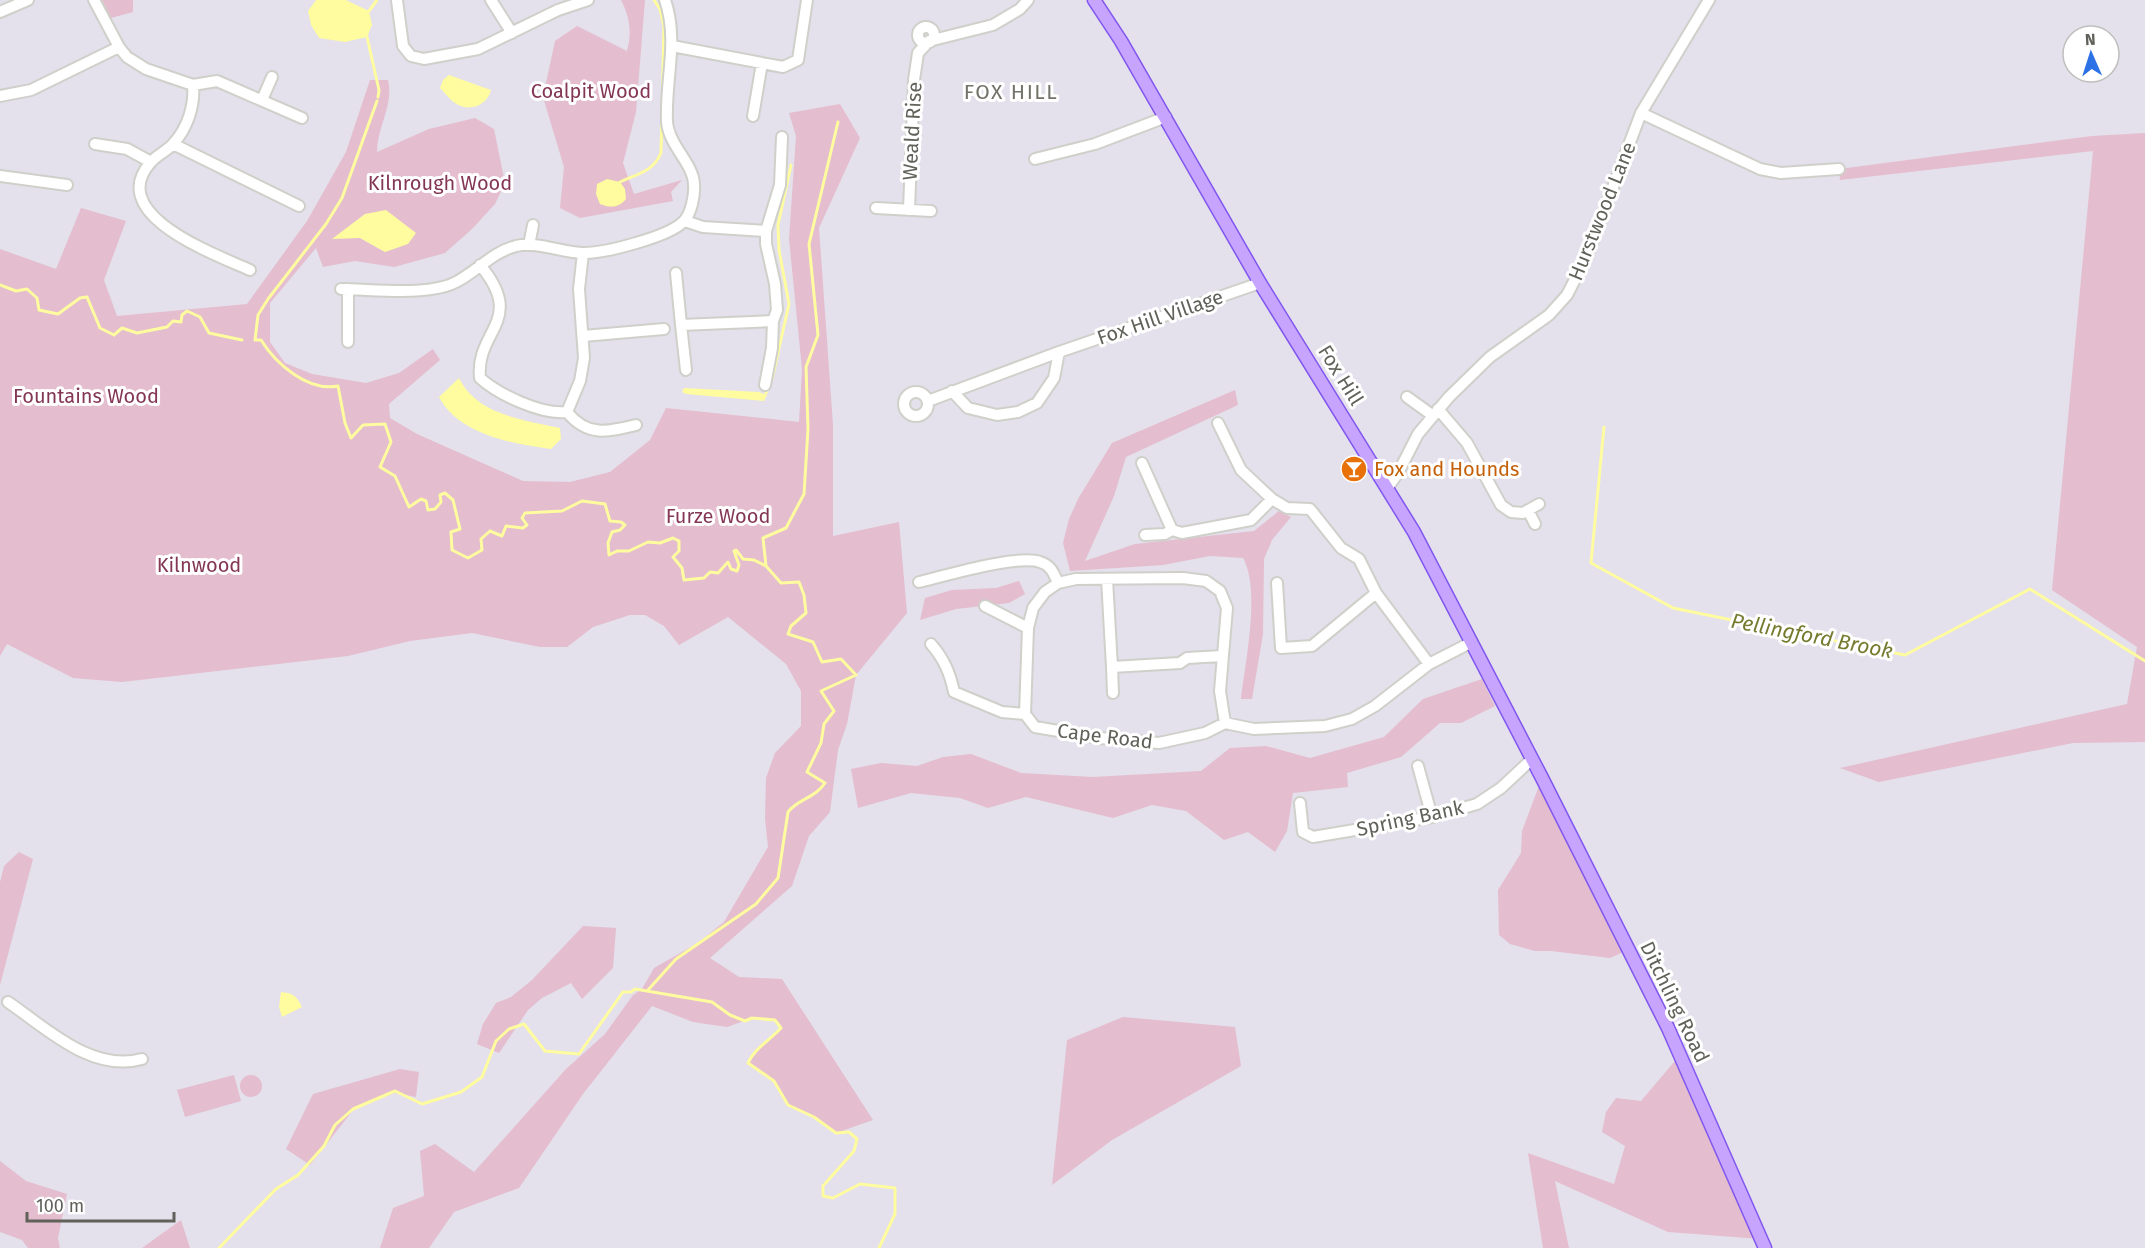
<svg xmlns="http://www.w3.org/2000/svg" width="2145" height="1248" font-family="'Fira Sans',sans-serif">
<rect width="100%" height="100%" fill="#e4e0ec"/>
<path fill="#e4bdce" fill-rule="evenodd" d="M102 0H133V12L111 18Z
M621 0H645L636 112 623 163 634 194 682 180 671 192 673 201 580 218 560 208 564 167 543 97 555 41 577 26 627 51C632 33 630 17 621 0Z
M370 80H388C394 105 377 127 377 152L429 129 475 118 494 129 505 183 495 204 472 229 445 253 394 267 355 261 323 267 316 248 270 303V342L285 363 312 374 366 383 399 373 433 349 440 360 389 404 390 418 417 434 523 481 570 482 610 472 650 440 666 408 799 422 802 369 789 239 796 136 789 113 840 104 860 138 819 228 833 425V536L899 522 907 613 856 675 847 724 838 750 830 812 809 836 792 886 710 958 739 977 782 979 873 1120 836 1133 814 1117 788 1105 774 1081 748 1063C754 1049 770 1040 781 1028L775 1020 752 1018 727 1027 693 1022 652 1006 583 1094 519 1188 454 1212 429 1248H380L393 1208 424 1196 420 1151 435 1144 474 1172 566 1069 605 1034 633 995 642 989 654 968 698 943 724 922 768 847 765 819 766 778 775 753 801 726V691L786 664 728 617 679 645 664 626 645 615H630L593 627 567 647H540L472 633 410 641 348 656 122 682 73 678 7 644 0 656V249L56 269 81 208 126 221 104 280 117 316 247 304 307 221 346 152ZM365 214 385 252 360 238H334Z
M2145 133V742L2073 743 1879 782 1840 768 2127 704 2137 647 2052 590 2093 151 1840 180 1839 169 2092 136Z
M1235 390 1238 405 1126 457 1114 496 1085 561 1135 544 1254 531 1279 511 1291 517 1272 540 1264 559 1263 634 1252 699H1241C1245 663 1261 590 1243 558L1210 556 1163 565 1070 571 1063 543 1069 519 1078 499 1112 443Z
M1019 581 1025 594 1009 603 956 609 920 620 925 598 952 590 996 588Z
M1482 679 1495 706 1461 723H1440L1401 757 1347 773 1348 787 1293 793 1287 831 1275 852 1248 832 1224 840 1186 811 1152 805 1113 818 1026 797 988 808 960 798 911 793 858 808 851 769 881 763 917 766 943 757 971 754 1021 773 1093 777 1201 771 1230 748 1266 746 1310 758 1384 737 1423 699Z
M1542 778 1628 950 1610 958 1551 951H1535L1510 944 1499 935 1498 890 1521 853 1522 831Z
M19 852 33 859 0 985V882L4 866Z
M583 926 616 928 613 968 582 999 571 983 542 998 528 1010 499 1053 477 1044 483 1024 496 1003 511 997 532 980Z
M1123 1017 1235 1027 1241 1066 1112 1140 1052 1185 1067 1040Z
M1680 1055 1761 1239 1668 1232 1555 1181 1569 1248H1543L1528 1153 1614 1184 1625 1146 1602 1132 1606 1112 1616 1098 1641 1101Z
M400 1069 419 1072 416 1097 395 1093 354 1109 310 1165 286 1149 313 1094Z
M240 1086a11 11 0 1 1 22 0a11 11 0 1 1-22 0Z
M234 1075 241 1101 185 1117 177 1090Z
M0 1161 26 1181 67 1194 58 1238 60 1248H28L22 1240 0 1232Z
M181 1220 190 1248H142Z"/>
<path fill="#fefc9f" d="M316 0H346L369 11 372 25 367 37 345 42 319 38 311 25 308 11Z
M449 75 491 90C488 105 469 113 455 103 450 100 445 93 440 88L443 80Z
M607 179 620 182 625 189 626 199C619 208 610 208 600 204L596 194 597 184Z
M386 210 416 233 408 244 385 252 360 238 332 239 365 214Z
M459 378C477 415 524 420 560 428L561 439 551 449C512 444 458 434 439 397Z
M684 388 759 392 767 395 764 401 686 394 682 392Z
M281 992C293 993 297 996 302 1007L282 1017 279 1007Z"/>
<g fill="none" stroke-linecap="round" stroke-linejoin="round">
<path stroke="#fefc9f" stroke-width="3" d="M369 11 377 0
M367 37 379 90 378 97
M377 101 342 198 326 224 268 299 258 315 255 340H261C276 364 308 392 338 386L345 423 351 438 363 425 385 424 391 442 380 467 395 476 409 507 421 499 426 501 428 510 435 509 441 502 440 495 445 493 453 500 460 529 451 532 452 550 468 558 482 550 481 539 490 531 502 536 506 526 523 528 527 525 522 518 525 513 562 511 582 501 605 504 610 521 621 522 625 525 620 530 612 532 608 543 609 555 617 551H629L648 542 660 543 673 538 679 541V551L673 557 682 568 684 580 704 578 710 572 718 573 728 562 731 569 737 571 739 565 734 551 736 550 743 559 754 560 766 566 781 583 799 582 804 595 806 613 791 626 788 634 813 642 822 662 841 659 856 675 821 691 834 711 824 724 821 743 807 772 825 783C815 798 798 799 788 812L778 878 756 904 676 959 648 990
M620 182C637 174 653 172 661 153L664 27 660 9 654 0
M0 285 16 291 27 289 37 298 39 310 58 314 80 298 87 297 100 328 114 335 122 328 137 333 167 327 173 321 181 322 182 315 187 311 200 317 209 333 242 340
M766 393 772 379 789 304 779 250 778 225 791 165
M1604 427 1591 563 1673 608 1905 655 2030 589 2145 661
M766 566 763 538 786 528 804 494 808 429 806 367 818 335 809 244 838 122
M219 1248 276 1189 298 1175 324 1146 335 1125 353 1109 395 1091 422 1104 461 1092 482 1077 496 1041 509 1029 524 1024 545 1051 579 1054 623 992H631L635 989 712 1002 730 1015 745 1021 752 1018 775 1020 781 1028C770 1040 754 1049 748 1063L774 1081 788 1105 814 1117 836 1133 849 1132 857 1139 854 1151 823 1186V1196L833 1198 860 1184 895 1188V1214L879 1248"/>
<defs>
<path id="minor" d="M94 0 119 47 127 57 146 69 193 85 217 81 302 118
M397 0 403 46 411 56 424 59 478 49 558 10 588 0
M491 0 512 33
M0 12 28 0
M918 35a8 8 0 1 1 16 0a8 8 0 1 1-16 0Z
M672 46 783 67 798 60 807 0
M193 85C195 106 187 129 173 144 167 151 157 155 151 162 104 214 214 254 250 270
M0 96 31 90 119 47
M262 100 272 77
M1641 113 1760 169 1781 173 1839 169
M753 116 762 63
M95 144 127 149 151 162
M173 144 299 206
M1035 159 1095 144 1166 117
M0 176 67 185
M876 208 931 211
M909 210 914 80 918 53 929 41 993 25 1020 9 1028 0
M685 221 703 227 766 231
M529 245 533 225
M480 265C527 321 475 330 480 378 499 395 542 415 567 412L580 381 584 358 579 289 583 253
M676 273 681 325
M341 289C373 289 430 297 458 281 478 270 493 252 516 246 538 241 562 253 584 253 605 253 668 237 683 222 691 215 695 195 694 184 693 163 669 146 667 122 665 80 679 41 665 0
M583 336 664 329
M348 342V289
M686 370 681 325 773 321
M765 385 772 348 773 321 777 310 775 284 766 244V231L780 185 782 137
M952 391 968 408 997 415 1018 412 1037 403 1054 378 1059 352
M904 404a12 12 0 1 1 24 0a12 12 0 1 1-24 0Z
M1407 397 1432 415
M928 401 1059 352 1260 283
M1438 409 1467 443 1501 505 1511 512 1523 513 1539 504
M567 412C587 437 608 432 636 425
M1218 423 1241 470 1272 499 1287 508 1310 509 1341 548 1359 559 1376 593 1429 664
M1142 463 1172 530
M1388 487 1398 473 1418 434 1449 397 1490 357 1549 315 1567 295 1587 256 1641 113 1709 0
M1528 510 1535 524
M1145 535 1165 534 1172 530 1182 533 1251 520 1272 499
M1107 579 1112 667 1180 663 1187 658 1222 656
M919 582C944 576 1018 554 1040 562 1051 565 1054 574 1058 583
M1277 583 1281 648 1312 646 1376 593
M985 606 1028 628
M931 644C944 659 950 673 954 692L1002 712 1025 714 1035 727 1100 738 1159 743 1205 733 1225 723 1254 729 1325 726 1352 719 1375 706 1429 664 1472 642
M1112 667 1113 693
M1025 714 1028 628 1033 608 1045 592 1058 583 1076 579 1183 578 1206 581 1220 591 1227 608 1220 691 1225 723
M1418 766 1432 817
M1300 803 1303 832 1313 837 1432 817 1477 804 1501 788 1532 759
M8 1002C46 1028 92 1073 142 1059"/>
<path id="major" d="M1094 0 1121 41 1260 283 1414 532 1542 778 1668 1028 1765 1248"/>
</defs>
<use href="#minor" stroke="#cfd0c9" stroke-width="14"/>
<use href="#major" stroke="#8057ef" stroke-width="15"/>
<use href="#minor" stroke="#fff" stroke-width="10"/>
<use href="#major" stroke="#c7a4fe" stroke-width="12"/>
</g>
<defs>
<symbol id="bar-disc" viewBox="-11 -11 22 22"><circle r="9.5" fill="#e8710a" stroke="#fff"/><path d="M-6-5H6L.8 .8V4.5H3.5V6h-7V4.5H-.8V.8Z" fill="#fff"/></symbol>
</defs>
<g fill-rule="evenodd">
<use href="#bar-disc" x="1339" y="454" width="30" height="30"/>
</g>
<g text-anchor="middle" stroke-width="6" stroke-linejoin="round" paint-order="stroke">
<g font-size="20" fill="#843655" stroke="#fff">
<text x="591" y="98">Coalpit Wood</text>
<text x="440" y="190">Kilnrough Wood</text>
<text x="86" y="403">Fountains Wood</text>
<text x="718" y="523">Furze Wood</text>
<text x="199" y="572">Kilnwood</text>
</g>
<g font-size="20" fill="#606159" stroke="#fff">
<text transform="translate(912 131) rotate(-87)" y="7">Weald Rise</text>
<text transform="translate(1602 211) rotate(-68)" y="7">Hurstwood Lane</text>
<text transform="translate(1160 317) rotate(-19)" y="7">Fox Hill Village</text>
<text transform="translate(1341 375) rotate(58)" y="7">Fox Hill</text>
<text transform="translate(1105 736) rotate(7)" y="7">Cape Road</text>
<text transform="translate(1410 818) rotate(-12)" y="7">Spring Bank</text>
<text transform="translate(1675 1002) rotate(64)" y="7">Ditchling Road</text>
</g>
<g font-size="20" fill="#c56008" stroke="#fff" text-anchor="start">
<text x="1374" y="476">Fox and Hounds</text>
</g>
<g font-size="21" letter-spacing="1.5" fill="#73736a" stroke="#fff">
<text x="1011" y="99">FOX HILL</text>
</g>
<g font-size="21" font-style="italic" fill="#757a2e" stroke="#fff">
<text transform="translate(1812 636) rotate(11)" y="7">Pellingford Brook</text>
</g>
</g>
<g transform="translate(2091 54) rotate(357)"><circle r="28" fill="#ffffff" stroke="#bfc0bd" stroke-width="1.5"/>
<path d="M0-4.5L10 22L0 15L-10 22Z" fill="#2c71e6"/>
<text y="-9" font-size="16" font-weight="bold" text-anchor="middle" fill="#606159">N</text>
</g>
<path d="M27 1212v9h147v-9" fill="none" stroke="#606159" stroke-width="3"/>
<text x="36" y="1212" font-size="18" fill="#606159" stroke="#ffffff" stroke-width="4.5" paint-order="stroke">100 m</text>
</svg>
